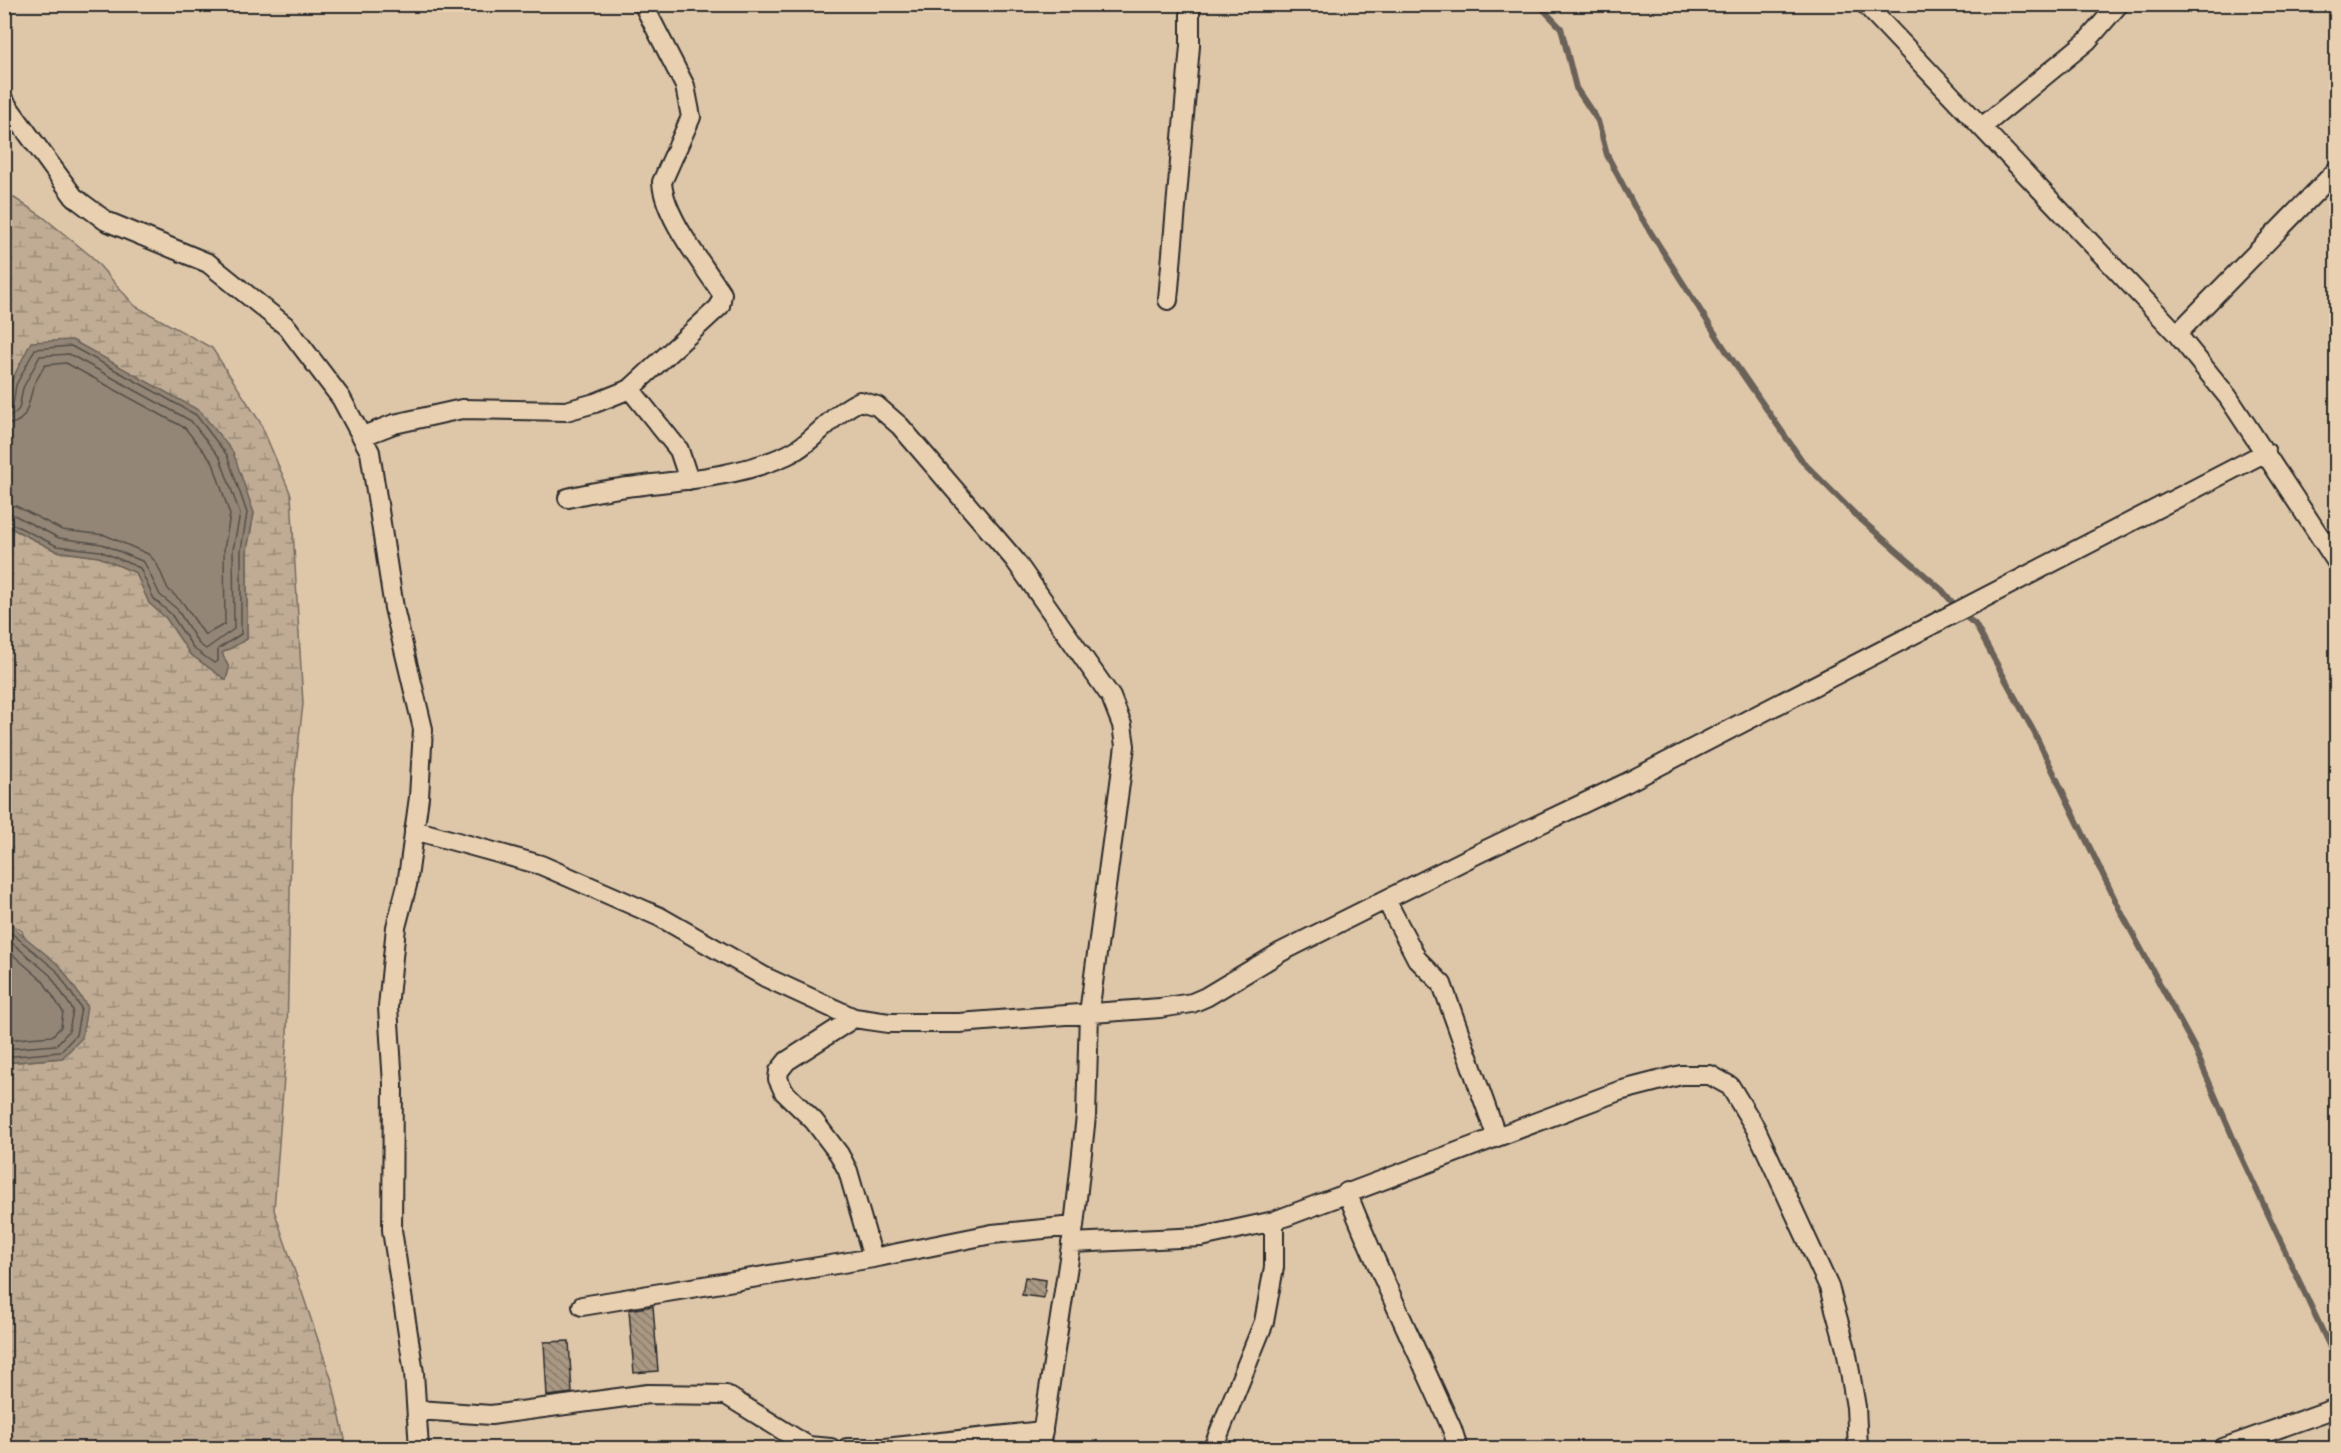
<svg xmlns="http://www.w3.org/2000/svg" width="2341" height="1453" font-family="Mynerve,sans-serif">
<defs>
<pattern id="wetland-marsh" width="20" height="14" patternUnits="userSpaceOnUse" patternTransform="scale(1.5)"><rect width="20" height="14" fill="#c0ac94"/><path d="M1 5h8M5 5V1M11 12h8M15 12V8" fill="none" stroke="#9c8c79"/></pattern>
<pattern id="building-back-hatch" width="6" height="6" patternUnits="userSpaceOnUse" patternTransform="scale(1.5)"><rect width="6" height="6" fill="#a99883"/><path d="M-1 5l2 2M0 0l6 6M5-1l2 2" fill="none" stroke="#8a7c6b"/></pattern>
</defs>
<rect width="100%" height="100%" fill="#dec6a9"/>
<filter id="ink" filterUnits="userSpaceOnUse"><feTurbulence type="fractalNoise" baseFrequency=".0167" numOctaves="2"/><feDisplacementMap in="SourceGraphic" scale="12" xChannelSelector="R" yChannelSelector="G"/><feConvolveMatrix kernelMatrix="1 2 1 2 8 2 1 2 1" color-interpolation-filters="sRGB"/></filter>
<g filter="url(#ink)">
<path fill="url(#wetland-marsh)" stroke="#766c60" stroke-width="1.5" d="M5 192 42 216 91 256 135 306 212 348 260 422 291 495 303 704 292 798 287 1037 274 1210 332 1381 347 1448H5V1063L62 1058 22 931 5 920V525L56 551 99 557 136 573 149 603 166 618 190 654 226 680 229 668 222 653 247 639V550L254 513 10 384 5 421Z"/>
<path fill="#948676" stroke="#6a6258" stroke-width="1.5" d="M72 340 200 411 233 452 254 513 247 550V639L222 653 229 668 226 680 190 654 166 618 149 603 136 573 99 557 56 551 5 525V421L10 384 31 342Z
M4 920 60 966 87 1006 82 1038 62 1058 5 1063Z"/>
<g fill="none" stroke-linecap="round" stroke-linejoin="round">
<path stroke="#554f49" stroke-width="1.5" d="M4 409 13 405 16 385 35 349 71 346 150 389 196 415 227 455 247 513 241 550V634L218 649V661L214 663 194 649 171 614 154 599 140 568 100 551 57 546 4 520
M4 416 13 415 19 409 23 388 40 356 69 354 191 421 220 458 240 514 233 550 234 629 206 649 199 644 177 609 160 595 144 562 102 544 59 538 12 514 4 513
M4 425C27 424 27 409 32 391 34 382 41 373 45 365L66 363 185 428 213 463 230 515 224 550 225 624 205 635 183 603 168 589 156 562 148 554 105 535 62 530 16 506 4 504
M4 927 56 970 81 1008 76 1035 60 1052 4 1057
M4 936 50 975 73 1010 69 1031 56 1045 4 1049
M4 947 43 981 63 1012 61 1027 52 1036 4 1040"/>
<path stroke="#6a6258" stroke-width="6" d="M1538 4 1561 28 1576 88 1598 121 1607 155 1634 206 1725 349 1803 462 1858 517 1942 590 1962 614 1975 624 2034 732 2121 912 2194 1047 2240 1154 2336 1360"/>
</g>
<path fill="url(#building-back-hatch)" stroke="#2b2b2b" stroke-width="1.5" d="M1025 1277 1046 1280 1044 1298 1022 1295Z
M653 1306 658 1371 634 1373 629 1310Z
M569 1341 572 1393 547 1396 544 1342Z"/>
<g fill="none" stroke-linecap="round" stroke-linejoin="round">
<defs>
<path id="street" d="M1865 4 2177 334 2228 397 2336 561
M4 101 74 197 106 221 208 263 287 327 341 398 370 452 394 608 423 729 419 797 407 885 396 927 388 1007 393 1084 392 1230 414 1373 419 1448
M1982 127 2087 41 2119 4
M1168 300 1190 46V4
M2177 334 2336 171
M630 389 679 450 689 480
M363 436 394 424 462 409 566 411 595 403 630 389 720 306 722 294C703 264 664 217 662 182L691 117 685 86 643 4
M568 498C640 479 718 486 787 455 815 442 832 413 860 401L877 406 900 426 1014 559 1111 697 1122 725 1125 746 1089 1013 1086 1116 1074 1226 1040 1448
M414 830 541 865 660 917 765 977 854 1018 889 1023H959L1160 1008 1192 1003 1206 997 1281 952 1477 854 1626 783 2266 452
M1386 900 1417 959 1442 984 1496 1135
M854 1018 787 1061 779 1071 778 1079 784 1092 814 1121 839 1154 848 1171 873 1258
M1347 1192C1378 1272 1417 1350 1452 1429L1458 1448
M1071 1243 1201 1237 1274 1221 1619 1091 1681 1075H1710L1730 1086 1756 1129 1829 1287 1846 1349 1856 1407 1858 1448
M582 1306 873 1258 992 1234 1074 1226
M418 1410 491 1415 648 1394 726 1395 808 1446 831 1448
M847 1448H885L1043 1431
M1213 1448 1264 1322 1274 1267V1221
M2223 1448 2336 1408"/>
</defs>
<use href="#street" stroke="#2b2b2b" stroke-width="22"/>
<use href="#street" stroke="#e9d0b1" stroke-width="18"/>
</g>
</g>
<rect width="2341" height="1453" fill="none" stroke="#e9d0b1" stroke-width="24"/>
<rect x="12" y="12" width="2317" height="1429" fill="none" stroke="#2b2b2b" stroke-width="2" filter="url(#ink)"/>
</svg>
